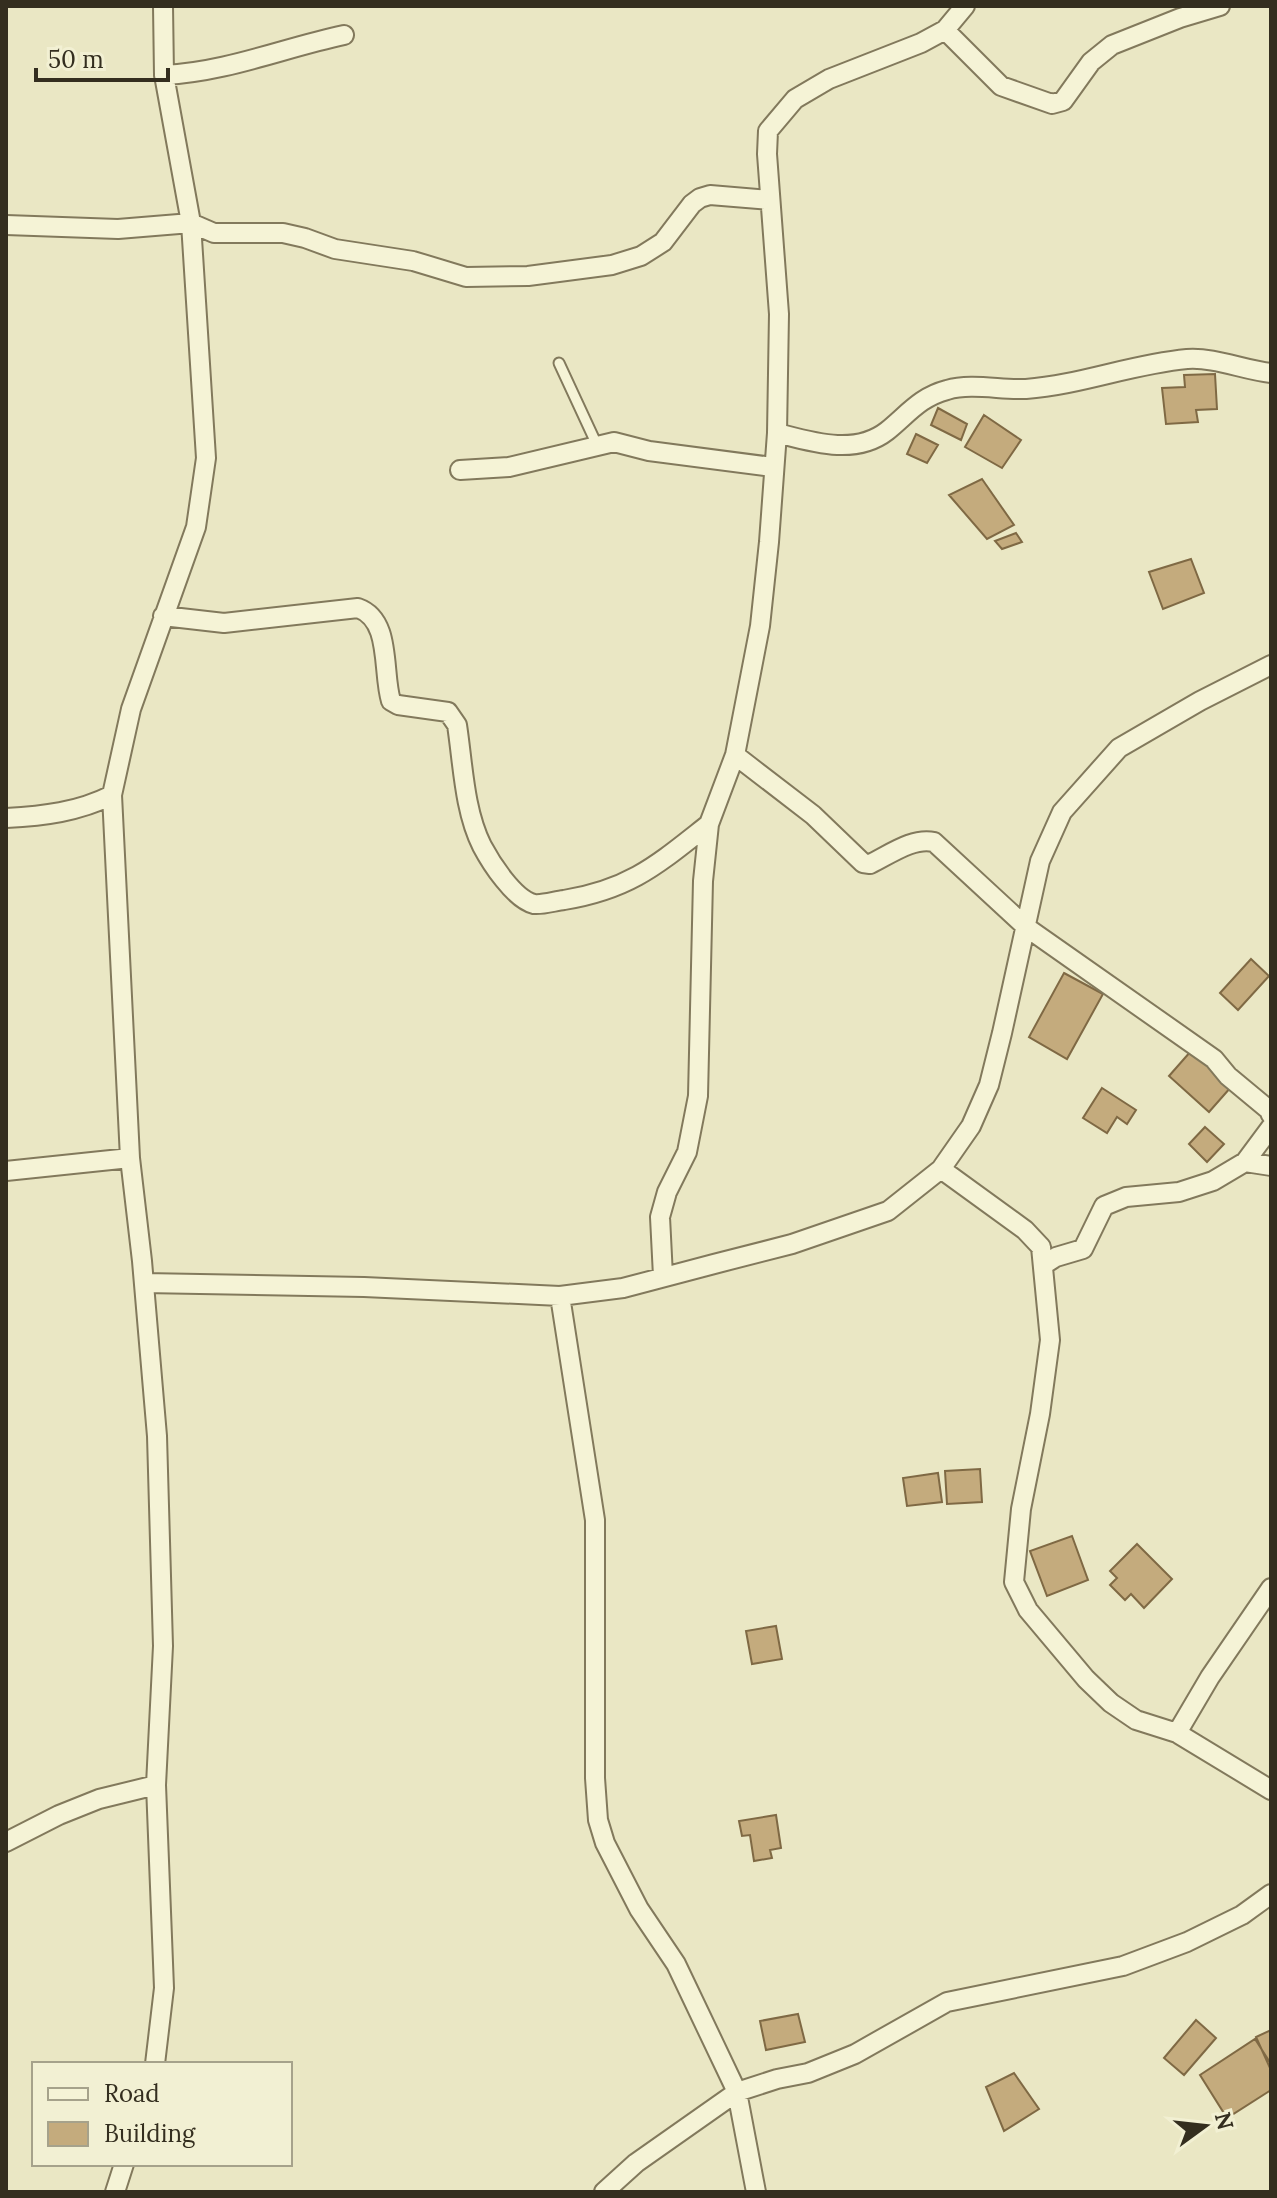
<svg xmlns="http://www.w3.org/2000/svg" width="1277" height="2198" font-family="Lora,serif">
<rect width="100%" height="100%" fill="#eae7c4"/>
<path fill="#c4ab7d" stroke="#7f6944" stroke-width="2" d="M1215 374 1217 409 1196 410 1198 422 1166 424 1162 388 1185 387 1184 375Z
M938 408 967 424 961 440 931 425Z
M984 415 1021 440 1002 468 965 447Z
M916 434 938 445 927 463 907 454Z
M982 479 1014 525 987 539 949 495Z
M1016 533 1022 542 1002 549 995 541Z
M1191 559 1204 593 1163 609 1149 572Z
M1251 959 1269 976 1238 1010 1220 993Z
M1064 973 1103 994 1067 1059 1029 1037Z
M1191 1051 1231 1087 1209 1112 1169 1076Z
M1102 1088 1136 1110 1127 1124 1117 1117 1107 1133 1083 1118Z
M1205 1127 1224 1144 1207 1162 1189 1144Z
M980 1469 982 1502 947 1504 945 1471Z
M938 1473 942 1502 907 1506 903 1478Z
M1072 1536 1088 1580 1047 1596 1030 1551Z
M1137 1544 1172 1579 1144 1608 1131 1594 1125 1600 1110 1585 1117 1578 1110 1571Z
M776 1626 782 1659 752 1664 746 1631Z
M776 1815 781 1848 770 1850 772 1858 754 1861 750 1835 742 1836 739 1821Z
M798 2014 805 2042 766 2050 760 2021Z
M1196 2020 1216 2038 1184 2075 1164 2058Z
M1271 2030V2068H1270L1256 2037Z
M1255 2039 1271 2064V2090L1227 2118 1200 2075Z
M1014 2073 1039 2109 1004 2131 986 2087Z"/>
<g fill="none" stroke-linecap="round" stroke-linejoin="round">
<defs>
<path id="service" d="M559 363 597 445"/>
<path id="minor" d="M945 30 1001 86 1052 104 1063 101 1091 62 1112 45 1180 18 1220 6
M164 75C227 72 283 48 344 35
M6 225 118 229 191 223 214 233H283L305 238 335 249 413 261 466 277 528 276 612 265 641 256 663 242 692 204 700 198 710 195 770 200
M777 433C812 442 855 456 887 431 908 414 920 397 947 390 971 383 1000 390 1026 389 1080 385 1132 364 1187 359 1215 357 1243 370 1271 373
M460 470 509 467 614 442 649 451 772 467
M163 616 224 623 358 608C392 620 382 672 391 701L398 705 448 712 457 725C463 764 464 810 482 846 491 863 514 899 534 904 543 905 555 901 564 900 631 889 658 864 709 824
M735 755 813 815 863 863 870 864C889 855 913 837 934 842L1026 927 1214 1059 1228 1076 1269 1110 1271 1115
M6 818C44 816 78 812 112 795
M1245 1162 1271 1127
M941 1169 1025 1230 1041 1247 1050 1340 1040 1414 1021 1509 1014 1582 1028 1610 1086 1679 1111 1703 1136 1720 1177 1733 1271 1790
M6 1171 130 1158
M1045 1264 1056 1257 1083 1249 1104 1206 1126 1197 1179 1192 1213 1181 1245 1162 1271 1166
M663 1276 660 1217 667 1192 687 1152 698 1096 703 881 709 824 735 755 760 626 769 542 777 433 779 314 767 154 768 131 795 99 829 79 921 43 945 30 965 6
M144 1283 364 1287 560 1296 623 1288 714 1264 792 1244 888 1211 941 1169 971 1126 989 1085 1002 1033 1040 861 1062 812 1119 748 1200 701 1271 665
M560 1296 595 1520V1778L598 1820 605 1843 639 1909 676 1964 737 2092 756 2192
M1177 1733 1210 1677 1271 1588
M6 1842 59 1815 99 1799 156 1785
M155 2064 164 1988 156 1785 163 1646 157 1436 142 1261 130 1158 112 795 131 709 196 527 206 458 191 223 164 75 163 6
M115 2192 124 2164
M604 2192 636 2163 737 2092 777 2079 808 2073 855 2054 947 2002 1123 1966 1187 1942 1242 1915 1271 1894"/>
</defs>
<use href="#service" stroke="#82795c" stroke-width="13"/>
<use href="#minor" stroke="#82795c" stroke-width="22"/>
<use href="#service" stroke="#f5f3d6" stroke-width="9"/>
<use href="#minor" stroke="#f5f3d6" stroke-width="18"/>
</g>
<rect width="1277" height="2198" fill="none" stroke="#342e1f" stroke-width="16"/>
<rect x="32" y="2062" width="260" height="104" fill="#f2f0d3" stroke="#a6a28b" stroke-width="2"/>
<rect x="48" y="2088" width="40" height="12" fill="#f5f3d6" stroke="#a6a28b" stroke-width="2"/>
<text x="104" y="2102" font-size="24" fill="#342e1f">Road</text>
<rect x="48" y="2122" width="40" height="24" fill="#c4ab7d" stroke="#a6a28b" stroke-width="2"/>
<text x="104" y="2142" font-size="24" fill="#342e1f">Building</text>
<g transform="translate(1205 2126) rotate(75)" stroke="#f2f0d3" stroke-width="6" paint-order="stroke">
<path d="M0-6L14 30L0 20L-14 30Z" fill="#342e1f"/>
<text y="-12" font-size="22" font-weight="bold" text-anchor="middle" fill="#342e1f">N</text>
</g>
<path d="M36 68v12h132v-12" fill="none" stroke="#342e1f" stroke-width="4"/>
<text x="48" y="68" font-size="24" fill="#342e1f" stroke="#f2f0d3" stroke-width="6" paint-order="stroke">50 m</text>
</svg>
